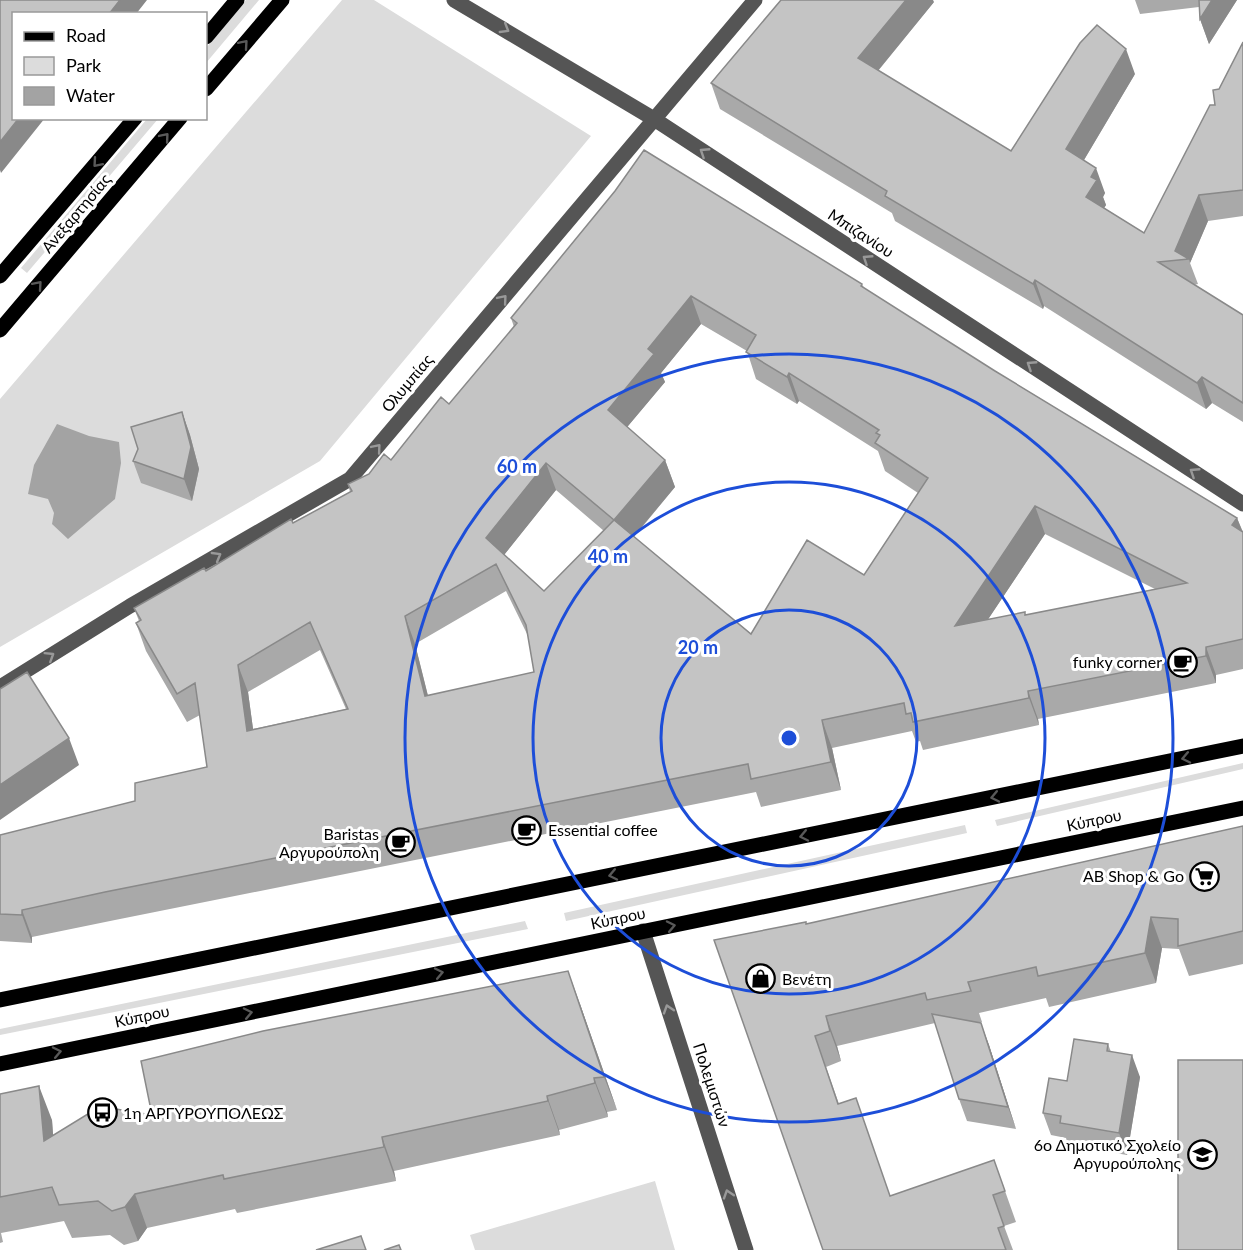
<svg xmlns="http://www.w3.org/2000/svg" width="1243" height="1250" font-family="Lato,sans-serif">
<rect width="100%" height="100%" fill="#fff"/>
<path fill="#dcdcdc" d="M246 0H259L206 63V48Z
M342 0H374L591 136 320 461 0 647V399Z
M147 119H158L27 273 21 268Z
M1243 763V769L997 826 995 820Z
M965 825 967 833 566 921 564 913Z
M525 921 528 929 0 1035V1029Z
M655 1181 675 1250H475L470 1235Z"/>
<path fill="#a3a3a3" d="M57 424 89 436 119 442 121 463 115 499 68 539 52 524 54 513 48 499 28 494 34 465Z"/>
<g fill="none" stroke-linecap="round" stroke-linejoin="round">
<path stroke="#555" stroke-width="15" d="M454 0 654 119 1243 504
M0 687 130 606 350 479 755 0
M643 931 746 1250"/>
<path stroke="#000" stroke-width="15" d="M206 37 237 0
M206 89 282 0
M0 276 135 118
M0 330 180 118
M0 1000 1243 746
M0 1064 1243 808"/>
</g>
<path fill="#a9a9a9" fill-rule="evenodd" d="M1135 0H1237L1209 44 1200 19 1199 7 1140 14Z
M934 2 878 71 1011 151 1135 74 1084 160 1105 193 1103 197 1106 205 1104 208 1144 233 1215 105 1219 89 1243 42V216L1208 221 1190 263 1198 284 1194 285 1243 315V422L1212 403 1206 409 1044 306 1043 309 895 221 892 213 720 109 711 83Z
M615 191 862 284 864 288 995 371 1237 518 1243 532V669L1216 675V683L1038 719 1039 725 923 750 920 741 916 742 912 731 832 748 841 790 761 807 756 792 115 920 32 937V943L0 941V835L135 801 207 767 200 715 187 722 146 651 136 623 139 621 134 608 350 492 348 484 369 474 391 460 449 404 514 327 511 318ZM701 324 747 351 756 379 797 404 799 401 878 451 885 471 918 493 864 575 751 634 634 537 675 487 665 460 627 427 665 382 661 373ZM556 490 604 531 544 591 504 555ZM1045 534 1155 589 1026 615 988 619ZM506 591 528 636 534 672 428 696 415 644ZM320 650 346 709 253 729 248 692Z
M182 412 190 435 199 469 192 501 141 483 133 461Z
M1243 826V964L1189 976 1179 949 1162 948 1156 983 1049 1007 1046 998 979 1013 982 1022H979L989 1045 1016 1129 967 1121 959 1099 935 1023 837 1046 841 1061 826 1067 839 1104 890 1196 994 1160 1016 1222 1004 1226 1013 1250H823L807 924Z
M580 1004 617 1110 607 1112 608 1117 559 1130 560 1135 394 1171 396 1181 237 1213 235 1209 147 1228 138 1241 124 1245 110 1235 72 1238 64 1221 1 1233 3 1242 0 1243V1094L52 1120 53 1136 152 1115Z
M1108 1044 1111 1052 1140 1077 1127 1155 1068 1145 1066 1138 1051 1135 1043 1113 1067 1081Z"/>
<path fill="#898989" d="M120 0H147L136 14H109Z
M906 0H933L934 2 867 84 858 58Z
M1212 0H1237L1209 44 1200 19Z
M1126 49 1135 74 1075 175 1066 149Z
M19 118H45L1 173 0 170V142Z
M1096 168 1105 193 1103 197 1106 205 1095 222 1086 197 1091 177Z
M1199 195 1208 221 1190 263 1189 259 1175 251Z
M1035 280 1044 306 1043 309 1033 284Z
M691 296 701 324 661 373 665 382 618 438 608 410 648 349Z
M789 373 799 401 797 404 787 377Z
M1202 377 1212 403 1206 409 1197 383Z
M182 412 190 435 199 469 192 501 184 479Z
M665 460 675 487 624 548 614 520Z
M546 463 556 490 496 565 486 538Z
M1035 506 1045 534 965 654 955 626Z
M1237 518 1243 533 1232 525Z
M405 616 415 644 435 724 425 696Z
M1206 647 1216 675V683L1206 656Z
M238 665 248 692 257 758 247 731Z
M1028 691 1038 719 1039 725 1029 698Z
M822 720 832 748 841 790 831 762Z
M69 738 79 765 0 820V785Z
M22 910 32 937V943L22 915Z
M1151 917 1162 948 1156 983 1145 953Z
M568 971 580 1004 617 1110 604 1077Z
M826 1016 837 1046 841 1061 830 1031Z
M981 1023 989 1045 1016 1129 1008 1107Z
M1132 1055 1140 1077 1127 1155 1119 1133Z
M594 1078 607 1112 608 1117 595 1083Z
M39 1086 52 1120 56 1175 44 1141Z
M547 1096 559 1130 560 1135 548 1101Z
M382 1137 394 1171 396 1181 384 1147Z
M135 1194 147 1228 138 1241 125 1207Z"/>
<path fill="#c4c4c4" stroke="#898989" stroke-width="1.5" fill-rule="evenodd" d="M0 0H120L109 14H14V118H19L0 142Z
M781 0H906L858 58 1011 151 1080 43 1097 25 1126 49 1066 149 1096 168 1091 177 1097 180 1086 197 1144 233 1210 105H1215L1213 90 1219 89 1243 42V190L1199 195 1175 251 1189 259 1158 262 1243 315V403L1202 377 1197 383 1035 280 1033 284 885 196 887 191 711 83Z
M1199 0H1212L1200 19Z
M644 150 862 284 861 286 995 371 1237 518 1232 525 1243 532V639L1206 647V656L1028 691 1029 698 913 722 911 713 906 714 904 703 822 720 831 762 751 779 748 764 105 892 22 910V915L0 914V835L135 801V783L207 767 195 683 177 694 136 623 141 620 134 608 204 568 206 571 291 519 293 523 352 491 348 484 369 474 384 454 391 460 441 397 449 404 517 323 511 318 615 191ZM691 296 756 335 746 352 787 377 789 373 879 430 876 433 880 435 875 443 928 478 864 575 807 540 751 634 614 520 665 460 608 410 654 354 648 349ZM546 463 614 520 544 591 486 538ZM1035 506 1187 583 1025 615V612L955 626ZM496 564 526 625 534 672 425 696 405 616ZM310 622 348 709 247 731 238 665Z
M182 412 191 447 184 479 133 461 138 449 131 427Z
M27 672 69 738 0 785V689Z
M1243 826V931L1178 946V919L1151 917 1145 953 1038 976 1036 967 968 982 971 991 927 1000 925 993 826 1016 830 1031 815 1036 838 1104 856 1098 890 1196 994 1160 1005 1191 993 1195 1004 1226 998 1228 1006 1250H823L714 940 806 922V924Z
M568 971 604 1077 594 1078 595 1083 547 1096 548 1101 382 1137 384 1147 224 1179 223 1175 135 1194 125 1207 112 1211 98 1201 59 1205 52 1187 0 1197V1094L39 1086 44 1141 96 1109 104 1107 152 1115 141 1061 263 1031Z
M932 1014 981 1023 1008 1107 959 1099Z
M1074 1039 1108 1044 1107 1051 1132 1055 1119 1133 1060 1123 1061 1116 1043 1113 1049 1078 1067 1081Z
M1178 1060H1243V1250H1178Z
M361 1236 366 1250H316Z
M399 1245 401 1250H384Z"/>
<defs><path id="oneway-chevron" d="M-2-3.5L2.5 0L-2 3.5" fill="none" stroke-width="1.6" stroke-linecap="round" stroke-linejoin="round" transform="scale(1.5)"/></defs>
<g stroke="#999">
<use href="#oneway-chevron" transform="translate(505 29) rotate(31)"/>
<use href="#oneway-chevron" transform="translate(704 152) rotate(-147)"/>
<use href="#oneway-chevron" transform="translate(867 259) rotate(-147)"/>
<use href="#oneway-chevron" transform="translate(503 299) rotate(-50)"/>
<use href="#oneway-chevron" transform="translate(1031 365) rotate(-147)"/>
<use href="#oneway-chevron" transform="translate(377 448) rotate(-50)"/>
<use href="#oneway-chevron" transform="translate(1194 472) rotate(-147)"/>
<use href="#oneway-chevron" transform="translate(217 556) rotate(-30)"/>
<use href="#oneway-chevron" transform="translate(50 656) rotate(-32)"/>
<use href="#oneway-chevron" transform="translate(668 1009) rotate(-108)"/>
<use href="#oneway-chevron" transform="translate(728 1194) rotate(-108)"/>
</g>
<g stroke="#595959">
<use href="#oneway-chevron" transform="translate(244 44) rotate(-49)"/>
<use href="#oneway-chevron" transform="translate(165 137) rotate(-50)"/>
<use href="#oneway-chevron" transform="translate(97 163) rotate(131)"/>
<use href="#oneway-chevron" transform="translate(38 285) rotate(-49)"/>
<use href="#oneway-chevron" transform="translate(1186 758) rotate(168)"/>
<use href="#oneway-chevron" transform="translate(995 797) rotate(168)"/>
<use href="#oneway-chevron" transform="translate(804 836) rotate(168)"/>
<use href="#oneway-chevron" transform="translate(613 875) rotate(168)"/>
<use href="#oneway-chevron" transform="translate(671 926) rotate(-12)"/>
<use href="#oneway-chevron" transform="translate(439 973) rotate(-12)"/>
<use href="#oneway-chevron" transform="translate(248 1013) rotate(-12)"/>
<use href="#oneway-chevron" transform="translate(57 1052) rotate(-12)"/>
</g>
<g fill="none" stroke="#1d4ed8" stroke-width="3">
<circle cx="789" cy="738" r="128"/>
<circle cx="789" cy="738" r="256"/>
<circle cx="789" cy="738" r="384"/>
</g>
<defs>
<symbol id="cafe-ring" viewBox="-11 -11 22 22"><circle r="9.5" fill="#fff" stroke="#000" stroke-width="1.5"/><path d="M-5.5-4.5H6V0H3Q3 3.5 0 3.5H-2.5Q-5.5 3.5-5.5 0ZM3-3.2v2h1.7v-2ZM-6 4.5H4V6H-6Z" fill="#000"/></symbol>
<symbol id="supermarket-ring" viewBox="-11 -11 22 22"><circle r="9.5" fill="#fff" stroke="#000" stroke-width="1.5"/><path d="M-6-5.5h2.5l.6 2H6L4.5 2H-2.5L-4.4-4H-6ZM-1.5 3.2a1.3 1.3 0 1 0 .1 0ZM3 3.2a1.3 1.3 0 1 0 .1 0Z" fill="#000"/></symbol>
<symbol id="shop-ring" viewBox="-11 -11 22 22"><circle r="9.5" fill="#fff" stroke="#000" stroke-width="1.5"/><path d="M-5-2.5h2.3a2.7 3.5 0 0 1 5.4 0H5L5.5 6h-11ZM-1.5-2.5h3a1.5 2.3 0 0 0-3 0Z" fill="#000"/></symbol>
<symbol id="bus-ring" viewBox="-11 -11 22 22"><circle r="9.5" fill="#fff" stroke="#000" stroke-width="1.5"/><path d="M-5-6H5V4H4V6H2V4H-2V6H-4V4H-5ZM-3.5-4V0h7V-4ZM-3.5 1.2v1.5H-2V1.2ZM2 1.2v1.5H3.5V1.2Z" fill="#000"/></symbol>
<symbol id="school-ring" viewBox="-11 -11 22 22"><circle r="9.5" fill="#fff" stroke="#000" stroke-width="1.5"/><path d="M0-5L7-2L0 1L-7-2ZM-4 1L0 2.5L4 1V4Q0 6-4 4Z" fill="#000"/></symbol>
</defs>
<g fill-rule="evenodd">
<use href="#cafe-ring" x="1166" y="646" width="33" height="33"/>
<use href="#cafe-ring" x="510" y="814" width="33" height="33"/>
<use href="#cafe-ring" x="384" y="826" width="33" height="33"/>
<use href="#supermarket-ring" x="1188" y="860" width="33" height="33"/>
<use href="#shop-ring" x="744" y="962" width="33" height="33"/>
<use href="#bus-ring" x="86" y="1096" width="33" height="33"/>
<use href="#school-ring" x="1186" y="1138" width="33" height="33"/>
</g>
<g text-anchor="middle" stroke-width="6" stroke-linejoin="round" paint-order="stroke">
<g font-size="16" fill="#000" stroke="#fff">
<text transform="translate(76 213) rotate(-50)" y="6">Ανεξαρτησίας</text>
<text transform="translate(861 233) rotate(33)" y="6">Μπιζανίου</text>
<text transform="translate(407 383) rotate(-50)" y="6">Ολυμπίας</text>
<text transform="translate(1094 820) rotate(-12)" y="6">Κύπρου</text>
<text transform="translate(618 918) rotate(-12)" y="6">Κύπρου</text>
<text transform="translate(142 1016) rotate(-12)" y="6">Κύπρου</text>
<text transform="translate(712 1085) rotate(72)" y="6">Πολεμιστών</text>
</g>
<g font-size="16" fill="#000" stroke="#fff" text-anchor="end">
<text x="1162" y="668">funky corner</text>
<text x="548" y="836" text-anchor="start">Essential coffee</text>
<text x="379" y="840">Baristas<tspan x="379" dy="18">Αργυρούπολη</tspan></text>
<text x="1184" y="882">ΑΒ Shop &amp; Go</text>
<text x="782" y="985" text-anchor="start">Βενέτη</text>
<text x="123" y="1119" text-anchor="start">1η ΑΡΓΥΡΟΥΠΟΛΕΩΣ</text>
<text x="1181" y="1151">6ο Δημοτικό Σχολείο<tspan x="1181" dy="18">Αργυρούπολης</tspan></text>
</g>
</g>
<circle cx="789" cy="738" r="9" fill="#1d4ed8" stroke="#fff" stroke-width="3"/>
<g font-size="18" text-anchor="middle" font-weight="bold" fill="#1d4ed8" stroke="#fff" stroke-width="6" stroke-linejoin="round" paint-order="stroke">
<text x="517" y="473">60 m</text>
<text x="608" y="563">40 m</text>
<text x="698" y="654">20 m</text>
</g>
<rect x="12" y="12" width="195" height="108" fill="#ffffff" stroke="#999999" stroke-width="1.5"/>
<rect x="24" y="32" width="30" height="9" fill="#000000" stroke="#999999" stroke-width="1.5"/>
<text x="66" y="42" font-size="18" fill="#000000">Road</text>
<rect x="24" y="57" width="30" height="18" fill="#dcdcdc" stroke="#999999" stroke-width="1.5"/>
<text x="66" y="72" font-size="18" fill="#000000">Park</text>
<rect x="24" y="87" width="30" height="18" fill="#a3a3a3" stroke="#999999" stroke-width="1.5"/>
<text x="66" y="102" font-size="18" fill="#000000">Water</text>
</svg>
